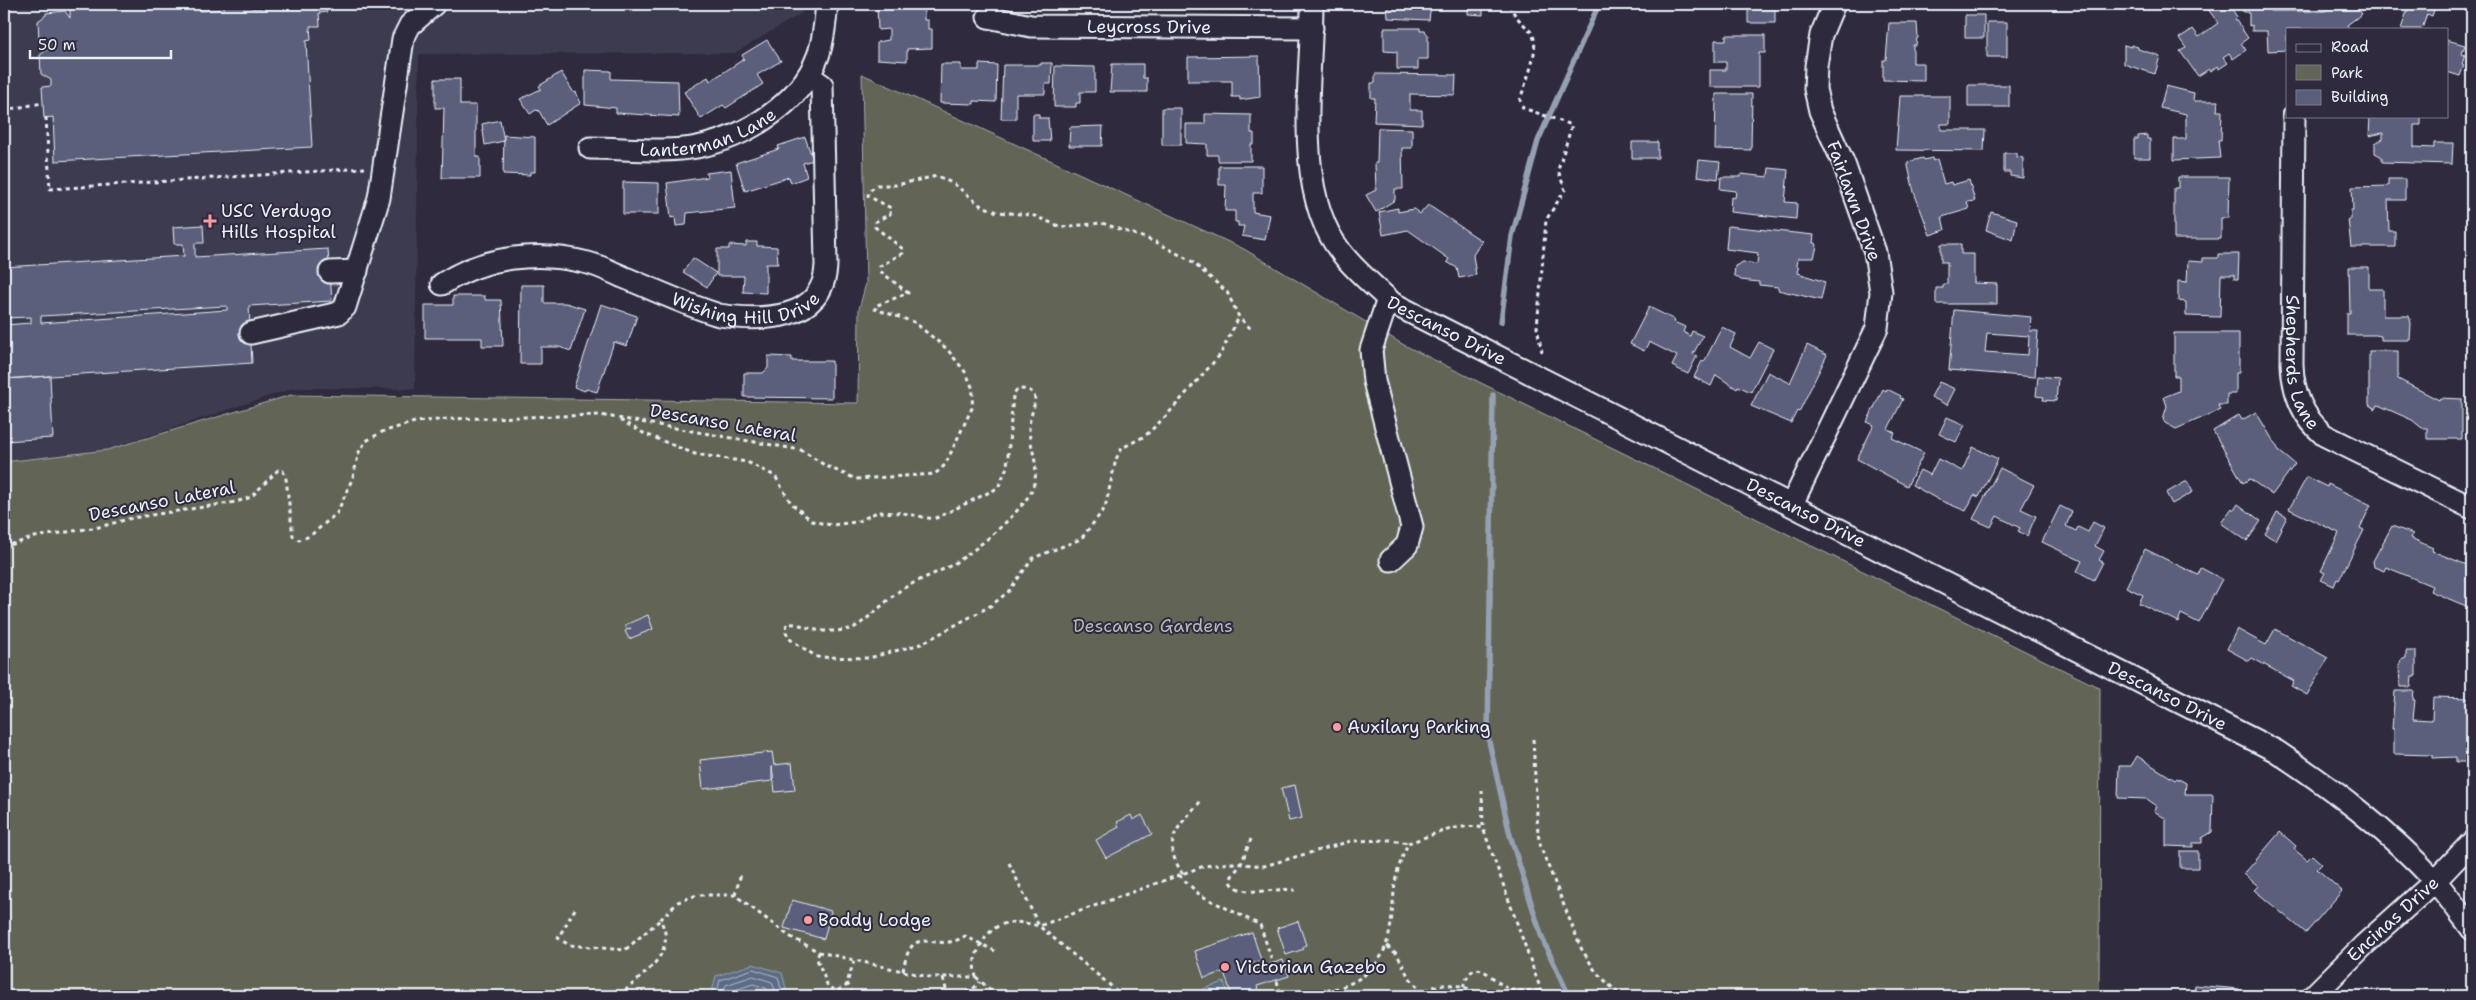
<svg xmlns="http://www.w3.org/2000/svg" width="2476" height="1000" font-family="'Shantell Sans',sans-serif">
<rect width="100%" height="100%" fill="#2f2a3d"/>
<filter id="ink" filterUnits="userSpaceOnUse"><feTurbulence type="fractalNoise" baseFrequency=".02" numOctaves="2"/><feDisplacementMap in="SourceGraphic" scale="10" xChannelSelector="R" yChannelSelector="G"/><feConvolveMatrix kernelMatrix="1 2 1 2 8 2 1 2 1" color-interpolation-filters="sRGB"/></filter>
<g filter="url(#ink)">
<path fill="#3c3a50" d="M4 4H802V13L735 53 419 54 415 389 294 388 107 450 4 462Z"/>
<path fill="#626557" stroke="#a5aba8" d="M862 74 1244 249 1404 345 2100 688 2099 996H4V462L107 450 291 395 858 403 859 309 866 283Z"/>
<path fill="#5d6c85" stroke="#95a1b3" d="M753 964 782 973 788 996H711L716 976Z
M1224 982 1229 996H1199L1203 989Z"/>
<g fill="none" stroke-linecap="round" stroke-linejoin="round">
<path stroke="#b0bcca" stroke-width="1" d="M716 996 720 980 753 969 778 977 783 996
M722 996 726 985 753 976 772 982 777 996
M730 996 732 991 753 984 766 988 769 996"/>
<path stroke="#95a1b3" stroke-width="5.5" d="M1501 322 1512 236 1538 141 1599 4
M1493 395 1488 737 1510 835 1542 938 1569 996"/>
</g>
<path fill="#5b5e7b" stroke="#e8f1f8" fill-rule="evenodd" d="M70 4H201V11L224 9V4H252V8H262V4H326L327 12 319 13 320 26H310L311 40 306 41 312 147 55 161 53 117 44 118 43 103 42 87 51 86V80L41 74 40 55 48 49V46L42 40H39L38 21 46 15V13L65 11 70 18Z
M880 4H913V9H924V20H928V29H932V48L907 49V61L877 59V42L889 40V29L878 30 877 5Z
M1387 4H1431L1429 20 1388 18Z
M1468 4H1483V15L1468 14Z
M1748 4H1775V23H1748Z
M1955 4H1984V9H1955Z
M2126 4H2154V8H2133L2126 6Z
M2199 4H2224L2229 11 2232 9 2237 17 2235 19 2248 38 2241 43 2246 50 2233 59 2229 53 2223 57 2228 63 2219 69 2217 66 2211 71 2209 69 2198 76 2180 51 2186 48 2179 38 2193 29 2199 37 2218 23 2208 9 2202 8Z
M2243 4H2268L2270 11H2325L2335 4H2355L2362 14 2347 25 2350 29H2287V50L2268 51 2267 31H2252V25L2249 26V12H2243Z
M2402 4H2436L2432 16 2427 14 2422 29H2401L2408 8Z
M1965 15H1984V38H1965Z
M1987 22H2007V57H1987Z
M1889 23H1917L1918 38H1917L1916 45H1913V63H1924V81L1883 80V60H1886Z
M1384 28H1420V31H1425L1428 35V59H1418V69H1397V52L1384 51Z
M1726 35H1765V53H1759V87H1710V70H1726V62H1715V40H1726Z
M2467 36H2472V58H2468Z
M767 40 781 61 757 75 763 84 726 108 723 105 701 119 684 92 708 77 710 81 744 59 742 55Z
M2447 40 2465 45 2462 54 2465 55 2462 64 2464 65 2460 76 2447 72Z
M2124 45 2131 47V45L2138 47V49L2160 56 2155 74 2124 64Z
M1259 56 1260 97 1240 100V97H1232V81H1188V57Z
M1041 63H1052L1051 84H1045V94H1016V119H1001L1003 65H1041Z
M941 64H961V70H979V64L997 65 996 102 974 101V104L940 103Z
M1112 64H1143V78H1147V92H1110Z
M1055 66 1095 67V92H1080V103H1076V107H1054Z
M585 70 611 71V79L678 81 679 117 616 113V108L585 105Z
M561 72 574 93 576 92 581 103 547 125 539 111 536 110 530 114 520 99 541 89 539 86Z
M1375 74 1456 75 1455 95 1410 94V110H1422V124L1374 122 1375 98H1371V83H1375Z
M435 79H460V105H476V157H480V178H442L444 108H435Z
M1968 85H2009V107H1968Z
M2166 86 2194 93 2193 101H2218L2217 111H2222L2221 140H2218L2220 158 2174 160V139H2186V114L2160 108Z
M1716 94H1752L1751 150 1715 149Z
M1900 96H1950V124H1941V130H1985L1984 151 1896 150Z
M1162 108H1181V145H1162Z
M1033 114H1039V118H1048L1050 141H1033Z
M1205 114 1251 115V133H1254V144H1251V161H1218V155H1207V144L1186 143V124H1205Z
M2370 116H2421V125H2414V147L2434 148V143H2453L2452 164 2382 162V157L2375 153V143L2383 139V133L2369 136Z
M500 120 504 141 485 145 482 124Z
M1103 126 1102 146H1069L1070 127Z
M1378 128 1412 129V148H1402L1403 189H1395V200L1376 212 1366 195 1376 190 1375 163H1377Z
M504 135 535 137V172H530V175L503 174Z
M2147 135V139H2150V158H2134V139H2138V136Z
M805 137 813 160 803 163 807 177 791 183 789 177 745 191 736 163 779 149 778 146Z
M1632 142H1658V158H1632Z
M2004 153H2017V157L2023 158V178L2010 176V172H2004Z
M1923 158 1924 160 1932 158 1933 161 1937 159 1944 184 1951 182 1952 185 1969 180 1975 201 1967 202 1969 209 1942 217 1945 230 1930 235 1914 192 1908 166V162Z
M1699 160 1720 162 1718 179 1697 176Z
M1219 166H1262V193H1253V212L1270 215 1265 240 1242 236 1244 226H1238V222H1235V211H1225L1226 185H1219Z
M1769 168 1788 170 1785 202 1797 203 1796 219 1730 212 1731 197 1735 198 1736 191 1720 189 1721 177H1741V174L1768 177Z
M731 170 735 208 687 213 686 225 676 226 675 217 671 218 667 183 707 177 706 173Z
M2178 177H2229L2228 218H2221V239H2174V188H2178Z
M2388 179H2405V200H2388L2389 231H2395V247H2351L2348 219H2351V210H2353L2352 187 2388 186Z
M623 182 659 183V214H623Z
M1428 205 1482 241 1473 255 1476 275 1459 278 1457 268 1447 262 1449 259 1408 230 1383 235 1379 212 1398 208V212L1414 209 1420 214Z
M1991 212 2017 220 2013 240 1986 230Z
M203 225 204 243H195V257L328 249 332 301 249 306 252 363 4 379V325L31 323V317L4 318V267L184 256 183 244H174L173 227ZM227 306V310L41 323V316Z
M1728 226 1814 235 1813 243H1816L1817 246 1814 258H1798L1797 266 1799 267 1798 273 1825 282 1821 300 1778 290V287L1759 285V282L1741 280 1734 275 1735 266 1743 262 1757 264 1758 253 1726 249Z
M746 242H757V246H761L777 247 778 264H766V293L743 292 744 276H717V249H729V245L746 246Z
M1941 244H1961V254H1974V283L1997 284V304H1936V288H1943V284H1947V262H1941Z
M2218 254H2239L2238 279H2234V275H2221L2220 317 2186 316V302L2178 301V281L2187 282 2188 261 2203 262V258H2218Z
M693 258 716 273 707 287 683 272Z
M2349 267H2369V289H2383V316H2409L2411 323 2410 340H2381V336L2376 335H2347V313H2350Z
M521 285H544V303H566L585 309 571 351 559 347H541V364H520Z
M453 296H485V300H501L503 346H482V338H425V305H453Z
M601 304 637 316 627 346 614 342 597 392 586 389 585 391 574 387Z
M1649 307 1675 320 1674 322 1685 327 1683 332 1690 336 1692 331 1703 336 1693 354 1697 356 1688 374 1672 366 1677 356 1649 342 1644 351 1630 344Z
M1954 310 2031 317 2030 331H2038L2035 377 1949 370ZM1987 333 2029 336 2028 355 1985 352Z
M1722 327 1736 334 1730 347 1750 358 1759 342 1773 349 1751 392 1738 386 1737 389 1716 375 1711 386 1694 377 1702 361 1704 362Z
M2174 333H2239V373H2236V394H2227V405H2218L2220 410 2176 429 2165 423 2163 419 2167 406 2164 397 2179 391V376H2174Z
M1807 345 1827 355 1799 412 1797 411 1791 423 1751 406 1768 372 1790 383Z
M2369 351H2398V379L2439 400 2440 398 2462 399V439H2427V428H2422L2412 420 2378 405 2376 409 2369 405Z
M768 356 792 357V361H832V398L744 397V373H763L768 368Z
M50 376 53 438 4 441V379Z
M2038 376 2058 378 2056 401 2043 400 2044 397 2036 396Z
M1939 382 1955 389 1947 405 1931 397Z
M1883 389 1886 391 1887 389 1901 396 1900 398 1903 399 1888 429 1895 433 1892 438 1924 453 1907 486 1857 459 1874 425 1867 422Z
M2256 412 2280 452 2295 464 2272 495 2250 479 2243 483 2213 431 2239 415 2242 420Z
M1947 417 1965 425 1956 442 1939 434Z
M1973 447 1998 459 1979 497 1974 495 1966 511 1939 500 1912 485 1920 470 1930 475 1938 459 1962 471Z
M2000 468 2034 485 2021 509 2036 516 2027 536 2018 531 2020 528 1997 516 1991 527 1973 519Z
M2307 477 2327 487 2328 484 2371 505 2360 528 2364 530 2339 580 2337 579 2334 586 2321 580 2325 573 2321 571 2339 533 2289 509Z
M2187 481 2193 492 2172 504 2166 493Z
M2238 504 2261 521 2247 541 2221 523 2232 508 2234 510Z
M2060 506 2072 512 2066 526 2076 531 2078 527 2088 532 2093 522 2104 528 2095 546 2104 551 2099 560 2103 562 2094 580 2077 571 2082 561 2042 542Z
M2277 512 2287 517 2275 540 2265 534Z
M2392 526 2413 534 2411 538 2433 548 2432 551 2472 567 2467 579 2472 581 2470 588 2472 591 2466 606 2430 591 2432 586 2386 567 2384 571 2374 567 2373 561Z
M2145 549 2198 575 2201 568 2222 579 2199 623 2181 614 2178 622 2139 603 2143 595 2126 587Z
M648 615 653 629 629 639 625 631 631 628 627 629 625 625Z
M2237 629 2266 645 2275 629 2328 658 2307 695 2291 686 2294 681 2252 658 2249 661 2227 649Z
M2406 651H2416V676H2412L2411 687H2400L2399 666 2401 660 2406 658Z
M2395 691H2414L2413 700H2415L2413 719 2432 720 2433 697 2472 698V762H2456V757L2432 758V755L2394 754V729H2392Z
M772 752 774 765 792 763 795 790 775 792 772 766V781L703 789 700 760Z
M2137 756 2175 780 2177 778 2186 783 2185 794H2213L2212 832 2202 838V843H2193V847L2166 846V819L2154 811 2157 806 2147 799 2118 798 2119 766H2131Z
M1295 785 1302 818 1289 821 1281 788Z
M1131 815 1133 820 1142 815 1152 834 1106 858 1096 840 1119 827 1117 822Z
M2280 832 2296 846 2294 849 2307 860 2312 855 2322 864 2317 869 2342 891 2306 933 2254 890 2258 886 2244 874Z
M2180 851H2198V868H2180Z
M792 900 831 911 824 939 784 928Z
M1298 921 1306 945 1303 947 1304 949 1286 955 1277 928Z
M1252 932 1261 960 1250 964 1252 970 1283 960 1289 976 1257 986 1260 996H1232L1224 972 1204 978 1195 951Z
M2195 985 2239 989 2238 996H2194Z
M2413 990 2420 996H2407Z"/>
<g fill="none" stroke-linecap="round" stroke-linejoin="round">
<defs>
<g id="minor">
<path id="s1" d="M1312 4C1312 77 1292 191 1341 252 1355 271 1375 286 1392 303L2276 751C2333 789 2388 830 2435 881 2448 896 2460 913 2472 929"/>
<path id="s2" d="M988 17 1031 26 1312 28"/>
<path id="s3" d="M2294 116 2292 364C2293 393 2302 416 2324 435L2472 508"/>
<path id="s4" d="M590 148C624 148 665 153 697 147 746 137 800 104 818 56 824 40 825 21 827 4"/>
<path d="M330 272 357 271"/>
<path id="s5" d="M442 284C485 256 538 250 588 263 600 266 612 272 623 277 655 290 686 305 719 315 761 321 824 322 826 265L822 85 809 76"/>
<path d="M1388 299 1371 350 1374 381 1412 527 1407 545 1391 560"/>
<path d="M251 333 339 313 345 307 379 198 403 39 410 25 434 4"/>
<path d="M1792 504 1877 328 1881 292 1875 252 1844 164 1820 111 1815 89 1816 66 1821 35 1834 4"/>
<path id="s6" d="M2313 996 2364 945 2435 881 2472 842"/>
</g>
</defs>
<use href="#minor" stroke="#e8f1f8" stroke-width="25"/>
<path stroke="#e8f1f8" stroke-width="3" stroke-dasharray="4 4" stroke-linecap="butt" d="M1510 4C1513 16 1523 23 1531 32 1542 46 1525 83 1520 100L1523 108 1572 125 1558 170 1565 190 1546 220 1537 328 1542 352
M4 110 43 103
M46 117 50 189 365 168
M620 420 645 434 695 454 747 462 775 476 791 503 812 521 831 525 857 522 877 512 903 513 934 519 998 488 1007 467 1013 396 1017 389C1043 388 1034 404 1030 420 1025 441 1042 461 1033 487 1026 509 975 551 955 563 937 574 915 580 898 592 888 599 859 628 850 629 841 631 825 632 816 630 803 627 801 623 787 624L785 631 791 640 817 657 869 658 921 644 992 605 1009 591 1033 558 1081 539 1105 508 1116 459 1122 448 1145 436 1167 415 1220 355 1239 317
M4 549 10 545 35 537 99 527 132 518 236 502 251 497 278 470 283 471 286 479 293 536 299 540 310 536 337 513 353 477 359 452 366 441 382 432 415 422 447 419 600 415 801 450 826 466 856 479 935 474 945 465 972 408 973 389 966 373 947 349 914 322 875 309V306L908 293 880 271V266L903 253V249L875 227V222L890 214 891 208 868 196 869 191 877 185H896L937 176 954 184 980 205 997 212 1032 215 1061 227 1102 223 1156 242 1191 261 1227 292 1239 317 1252 330
M1533 739 1538 834 1541 848 1581 948 1596 972 1621 996
M1482 790 1483 828
M1251 839 1241 864 1232 876 1231 882C1241 899 1276 887 1295 890
M1009 863 1039 926 1123 996
M1183 874C1160 841 1178 827 1200 802
M1179 875 1200 895 1260 925 1273 963
M735 895 741 874
M575 909 558 938 569 945 625 950 660 920
M1387 946 1397 954 1408 976 1423 993
M819 952 817 959 828 987 837 991 846 986 854 961
M903 971C912 918 934 956 965 936L995 951
M976 977 997 996
M943 978 946 989 951 996
M1277 981 1281 996
M847 983 854 996
M1463 987C1476 950 1490 981 1509 989 1518 993 1530 990 1540 991
M619 996C640 976 680 953 660 920L678 902 697 895H735L789 936 819 952 929 977H976C973 965 974 958 980 947 993 920 1012 919 1039 926L1204 866 1232 863 1264 866 1351 841 1391 840 1408 843
M959 996 973 989 980 982
M1303 996C1318 992 1337 990 1351 983 1395 962 1390 923 1395 883 1397 869 1403 856 1408 843 1431 836 1459 822 1483 828L1543 996
M1420 996C1435 979 1465 983 1481 996"/>
<use href="#minor" stroke="#2f2a3d" stroke-width="21"/>
</g>
</g>
<g fill="#ff9aa2" stroke="#2f2a3d" stroke-width="2">
<path d="M207.5 213.5h5v5h5v5h-5v5h-5v-5h-5v-5h5z"/>
<circle cx="1337" cy="727" r="5"/>
<circle cx="808" cy="920" r="5"/>
<circle cx="1225" cy="967" r="5"/>
</g>
<g text-anchor="middle" stroke-width="4" stroke-linejoin="round" paint-order="stroke">
<g font-size="18" fill="#e8f1f8" stroke="#2f2a3d">
<text dy="6" stroke="none"><textPath href="#s2" startOffset="162">Leycross Drive</textPath></text>
<text dy="6" stroke="none"><textPath href="#s4" startOffset="121">Lanterman Lane</textPath></text>
<text transform="translate(1854 201) rotate(70)" y="6">Fairlawn Drive</text>
<text dy="6" stroke="none"><textPath href="#s5" startOffset="320">Wishing Hill Drive</textPath></text>
<text dy="6" stroke="none"><textPath href="#s1" startOffset="388">Descanso Drive</textPath></text>
<text dy="6" stroke="none"><textPath href="#s3" startOffset="248">Shepherds Lane</textPath></text>
<text transform="translate(723 423) rotate(10)" y="6">Descanso Lateral</text>
<text transform="translate(162 501) rotate(-11)" y="6">Descanso Lateral</text>
<text dy="6" stroke="none"><textPath href="#s1" startOffset="791">Descanso Drive</textPath></text>
<text dy="6" stroke="none"><textPath href="#s1" startOffset="1196">Descanso Drive</textPath></text>
<text dy="6" stroke="none"><textPath href="#s6" startOffset="111">Encinas Drive</textPath></text>
</g>
<g font-size="18" fill="#e8f1f8" stroke="#2f2a3d" text-anchor="start">
<text x="221" y="217">USC Verdugo<tspan x="221" dy="21">Hills Hospital</tspan></text>
<text x="1347" y="733">Auxilary Parking</text>
<text x="818" y="926">Boddy Lodge</text>
<text x="1235" y="973">Victorian Gazebo</text>
</g>
<g font-size="18" fill="#b2b9b8" stroke="#2f2a3d">
<text x="1153" y="632">Descanso Gardens</text>
</g>
</g>
<rect width="2476" height="1000" fill="none" stroke="#2f2a3d" stroke-width="20"/>
<rect x="10" y="10" width="2456" height="980" fill="none" stroke="#e8f1f8" stroke-width="2" filter="url(#ink)"/>
<rect x="2286" y="28" width="162" height="90" fill="#2f2a3d" stroke="#797a88"/>
<rect x="2296" y="44" width="25" height="8" fill="#2f2a3d" stroke="#797a88"/>
<text x="2331" y="52" font-size="15" fill="#e8f1f8">Road</text>
<rect x="2296" y="65" width="25" height="15" fill="#626557" stroke="#797a88"/>
<text x="2331" y="78" font-size="15" fill="#e8f1f8">Park</text>
<rect x="2296" y="90" width="25" height="15" fill="#5b5e7b" stroke="#797a88"/>
<text x="2331" y="102" font-size="15" fill="#e8f1f8">Building</text>
<path d="M30 50v8h141v-8" fill="none" stroke="#e8f1f8" stroke-width="2.5"/>
<text x="38" y="50" font-size="15" fill="#e8f1f8" stroke="#2f2a3d" stroke-width="4" paint-order="stroke">50 m</text>
</svg>
